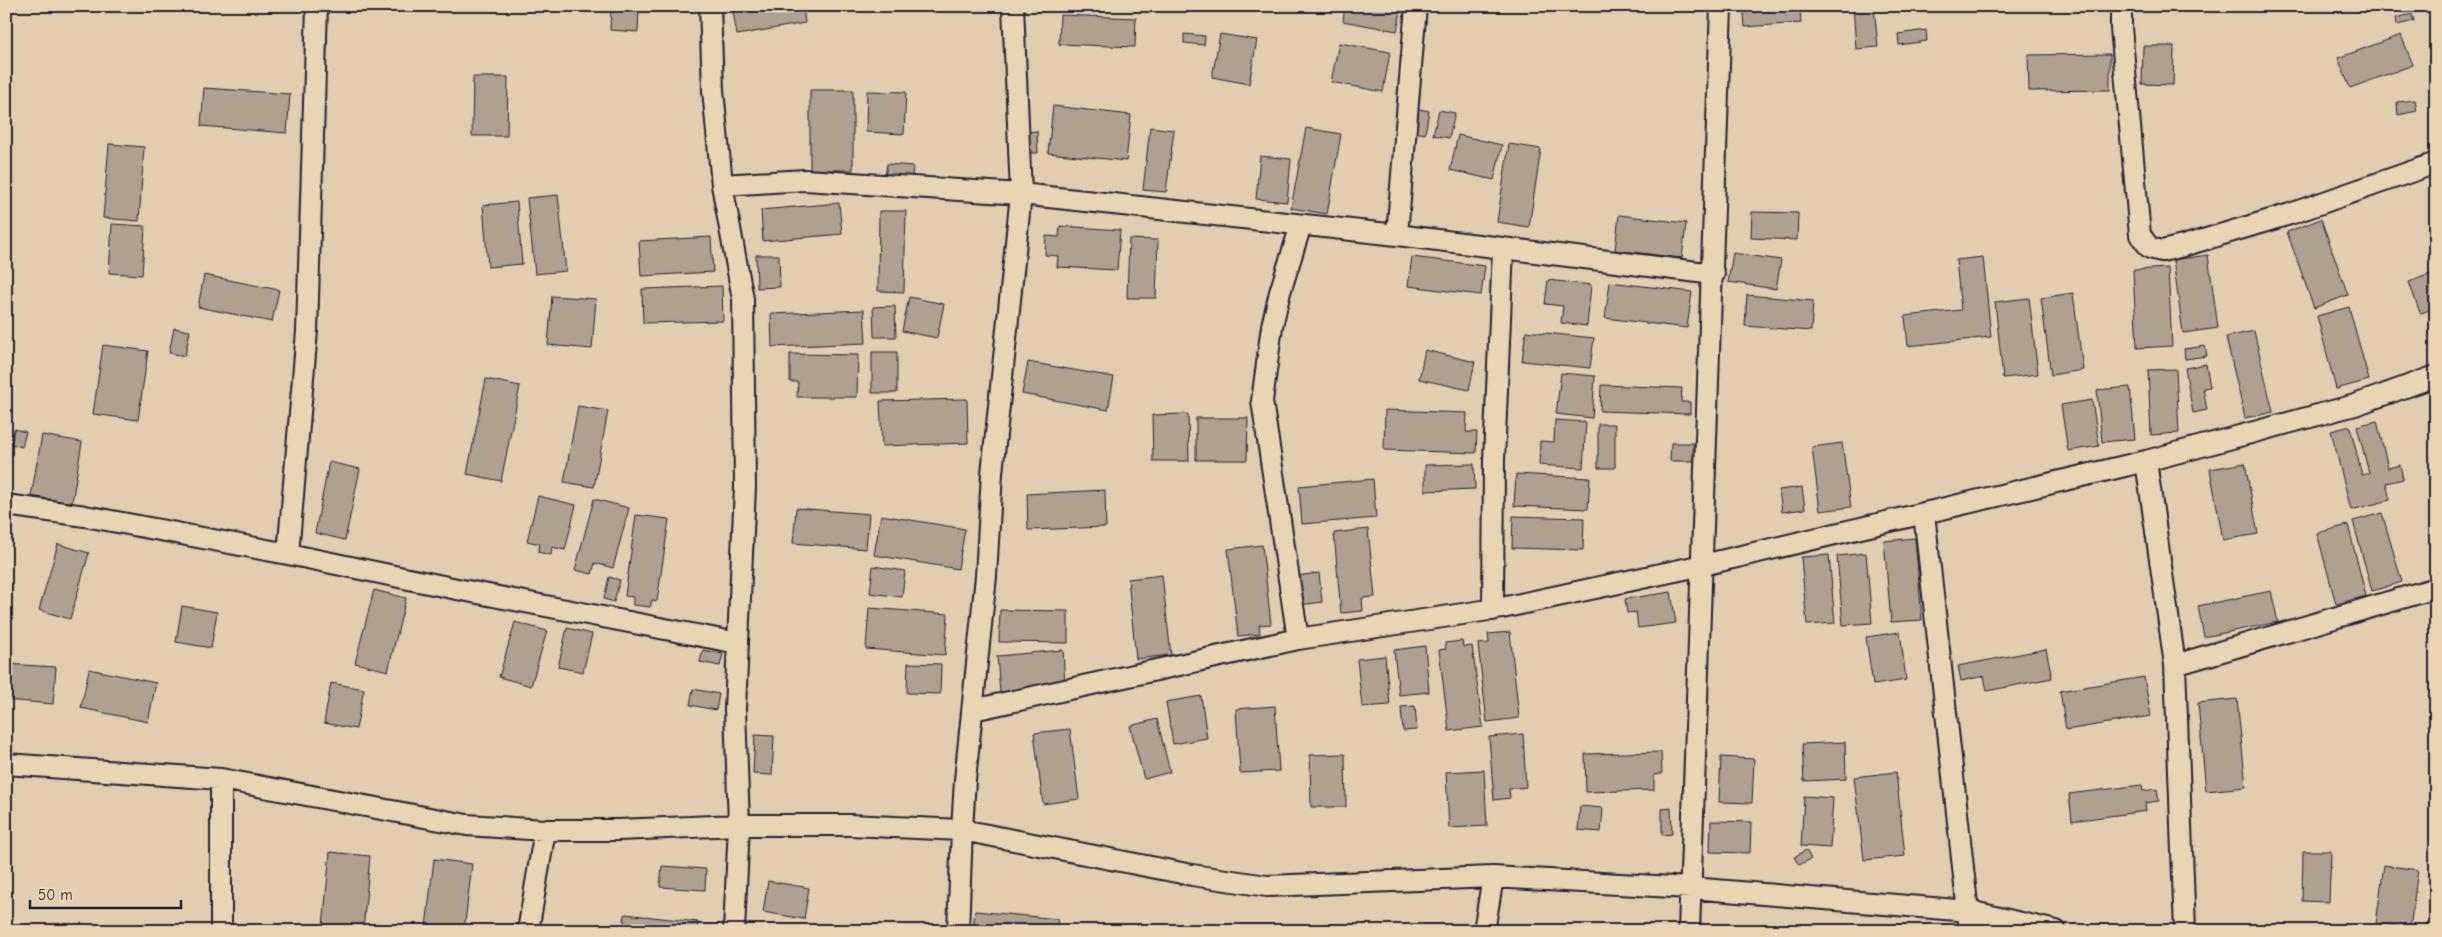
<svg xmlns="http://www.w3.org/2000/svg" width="2442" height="937" font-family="'Comic Neue',sans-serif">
<rect width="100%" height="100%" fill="#e2ceae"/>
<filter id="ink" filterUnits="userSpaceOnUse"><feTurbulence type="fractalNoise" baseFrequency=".02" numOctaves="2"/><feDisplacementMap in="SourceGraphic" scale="10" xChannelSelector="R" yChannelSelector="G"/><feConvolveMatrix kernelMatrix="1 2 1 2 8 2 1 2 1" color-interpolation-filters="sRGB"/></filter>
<g filter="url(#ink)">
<path fill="#b0a090" stroke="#22223b" d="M611 6H639L638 32 610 30Z
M732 6H803L805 23 737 35Z
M1345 6H1402L1397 31 1343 21Z
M1853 6H1874L1878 47 1856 49Z
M1800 8 1801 23 1745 27 1744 13Z
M2412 14 2414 21 2397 25 2396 18Z
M1060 15 1136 18 1135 47 1059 44Z
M1926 30 1927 41 1899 45 1898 34Z
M1184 34 1205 36 1204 45 1184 43Z
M1220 34 1257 40 1249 84 1212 77Z
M2401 35 2413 65 2350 88 2338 58Z
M1339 43 1390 52 1383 92 1331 82Z
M2143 46H2174L2173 85 2142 84Z
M2110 54V90L2029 91 2028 55Z
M473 77H508L507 136H472Z
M204 88 290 94 287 133 201 126Z
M810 90H853V170H810Z
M867 91 906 92 904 134 866 132Z
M2415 100 2417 111 2398 115 2397 102Z
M1053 106 1131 115 1126 161 1048 153Z
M1414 108 1429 111 1425 134 1409 131Z
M1439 110 1455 113 1449 138 1433 135Z
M1150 127 1174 130 1166 192 1143 190Z
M1306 128 1341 134 1327 214 1291 208Z
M1037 131 1038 153H1030L1029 132Z
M1458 135 1502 145 1494 180 1450 170Z
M109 144 144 147 139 221 103 218Z
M1509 144 1541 149 1529 227 1497 222Z
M1260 156 1291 159 1287 202 1256 199Z
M887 164 913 166 912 179 885 177Z
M558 195 566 271 535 274 527 198Z
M517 202 522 264 488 267 483 205Z
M839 203 842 234 763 241 761 210Z
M879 211H906L904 292 878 291Z
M1752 212 1798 213 1797 240 1751 238Z
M1619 215 1686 223 1682 258 1615 250Z
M2321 219 2348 295 2314 308 2287 232Z
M112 224 145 226 142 275 109 273Z
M1060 226 1120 230 1117 270 1057 267 1058 256 1045 255 1046 236 1059 237Z
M711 237 713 272 641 276 639 241Z
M1129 239 1158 240 1156 298H1127Z
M1733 253 1781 260 1776 289 1728 282Z
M756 255H779L780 287 757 288Z
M2208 255 2218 328 2183 333 2173 260Z
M1412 257 1485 266 1481 295 1408 286Z
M1983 257 1991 337 1908 346 1905 316 1961 310 1956 260Z
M2168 268 2172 346 2137 348 2133 270Z
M2436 272V308L2420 313 2409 282Z
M204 275 279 290 272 322 198 307Z
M1548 280 1591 285 1587 326 1561 323 1563 306 1545 304Z
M1610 282 1692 292 1687 328 1605 318Z
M722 286 723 321 643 323 642 289Z
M2073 293 2083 370 2051 375 2041 298Z
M1747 295 1813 301 1811 331 1745 326Z
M552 296 596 299 592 349 548 345Z
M909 297 944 304 937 338 902 331Z
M2029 298 2038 374 2003 378 1995 302Z
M895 306 896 337H874L873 307Z
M2349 307 2369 380 2336 389 2317 316Z
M864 310 866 343 772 347 771 314Z
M174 328 190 331 185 356 169 353Z
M1526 331 1594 338 1590 368 1522 361Z
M2254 331 2273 412 2245 418 2226 337Z
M103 345 148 351 138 420 93 414Z
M2205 346 2207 356 2185 359 2184 349Z
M1425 350 1475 362 1469 390 1419 379Z
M872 352H897V393H872Z
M790 354 858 355 857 397H797L798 382H790Z
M1028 362 1114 377 1108 410 1022 394Z
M2206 364 2210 387 2203 388 2207 410 2193 413 2185 368Z
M2176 369 2179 433 2151 435 2148 370Z
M1561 373 1595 376 1592 418 1556 414Z
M486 379 520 386 501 481 467 474Z
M1601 385 1682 388 1681 402H1690V414L1600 411Z
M2130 387 2135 439 2102 442 2097 390Z
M967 399 968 443 882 446 880 401Z
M2092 400 2099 446 2068 451 2061 405Z
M578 406 608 411 594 487 564 482Z
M1385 410 1467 413 1466 432H1477L1476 453 1384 450Z
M1188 414 1189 461H1153L1152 415Z
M1196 418H1248L1247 460H1196Z
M1555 420 1586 422 1583 468 1539 465 1540 441 1554 442Z
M2377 421 2388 468 2400 465 2403 479 2386 483 2390 500 2351 510 2331 431 2350 426 2362 475 2369 473 2357 426Z
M1598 424H1615V468H1598Z
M14 429 26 432 22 447 11 444Z
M42 435 82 442 72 503 31 496Z
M1671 443H1693V461H1670Z
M1842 443 1851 507 1820 511 1812 447Z
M329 462 360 469 345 540 315 533Z
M2245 463 2258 534 2223 540 2210 469Z
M1474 464 1475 489 1425 491V465Z
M1516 474 1590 478 1588 509 1514 506Z
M1373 479 1376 518 1302 524 1299 486Z
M1802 487 1805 509 1782 512 1779 490Z
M1105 490 1106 527 1028 530 1027 494Z
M538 496 576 505 565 550 552 547 551 555 538 552 540 544 527 541Z
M594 499 629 508 613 568 595 563 592 574 575 570Z
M796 508 869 514 866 549 793 543Z
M2382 513 2402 582 2372 591 2353 521Z
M636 515 669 519 657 601 652 600 650 607 633 605V597L625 596Z
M881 515 965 529 958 569 874 555Z
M1513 516 1584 518 1583 550 1512 548Z
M2348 525 2366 596 2336 604 2317 533Z
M1368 529 1375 597 1362 598 1363 611 1341 613 1334 533Z
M1915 538 1922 620 1891 622 1884 541Z
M58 544 89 553 70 619 39 610Z
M1262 545 1271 624 1259 625 1260 634 1238 636 1228 549Z
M1866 553 1872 623 1843 625 1837 556Z
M1829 555 1835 623 1807 625 1801 557Z
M873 566 905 571 902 597 870 593Z
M1319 573 1322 602 1300 605 1296 576Z
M1162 575 1171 655 1136 659 1128 579Z
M609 577 620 580 614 602 604 599Z
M374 590 406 598 388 671 355 663Z
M2271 591 2278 622 2204 637 2198 606Z
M1671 592 1676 623 1638 628 1636 612 1627 613 1625 599Z
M182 606 217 612 211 648 176 642Z
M869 608 948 614 945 655 866 649Z
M1000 610 1068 611V643L999 642Z
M515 622 547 631 531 686 499 677Z
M567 628 592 634 583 672 558 667Z
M1510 632 1519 718 1487 722 1478 644 1489 643 1488 634Z
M1900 632 1906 680 1873 685 1866 637Z
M1462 641 1463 647 1472 646 1483 727 1449 731 1439 650 1446 649 1445 643Z
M1425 646 1429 692 1399 695 1394 650Z
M2046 649 2052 678 1987 691 1984 676 1961 681 1958 666Z
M703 650 723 654 720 666 700 662Z
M1063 650 1065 686 1000 692 997 656Z
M1385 656 1390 705 1362 707 1357 659Z
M908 663 941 664 940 694 907 693Z
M6 664 56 667 53 704 6 700Z
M89 669 156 683 148 722 81 708Z
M2144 677 2151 716 2066 730 2060 691Z
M331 683 364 689 356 729 324 723Z
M693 689 719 694 716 710 690 705Z
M1201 696 1207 738 1173 744 1166 702Z
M2237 699 2246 787 2206 791 2198 703Z
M1275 706 1279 771 1240 773 1236 709Z
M1415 706 1417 730 1403 731 1401 707Z
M1157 719 1170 772 1144 779 1130 726Z
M1070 729 1079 799 1043 804 1034 733Z
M1523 734 1526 787 1509 789 1510 798 1494 800 1489 737Z
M755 735 774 736 772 775 753 774Z
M1845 742 1846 779 1804 781 1802 744Z
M1661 752 1662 774 1654 775V790L1586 792 1585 754Z
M1345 754 1346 807H1311L1310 755Z
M1721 757 1754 759 1752 803 1719 802Z
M1484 770 1487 826 1449 828 1446 772Z
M1896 772 1905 856 1864 860 1854 777Z
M2142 785 2143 791 2157 789 2159 801 2145 803 2146 811 2072 821 2069 794Z
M1804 796 1833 798 1830 848 1801 846Z
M1580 806 1603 808 1601 832 1578 830Z
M1671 808 1672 834 1662 835V809Z
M1711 821 1751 822 1750 853 1710 852Z
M1806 850 1811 859 1799 865 1794 857Z
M2303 851H2331L2329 902 2302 901Z
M330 852 370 856 363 930 323 926Z
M434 859 472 864 464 931 426 927Z
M2384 865 2418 870 2410 928 2376 923Z
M662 866 706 869 705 890 660 887Z
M768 881 809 888 804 919 763 912Z
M975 911 1058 919 1056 931H973Z
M625 914 698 922 697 931H623Z"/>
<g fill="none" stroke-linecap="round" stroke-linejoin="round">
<defs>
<path id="street" d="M317 6 307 331 288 554 457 589 738 643
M2121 6V28L2140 235 2150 248 2162 251 2183 246 2290 214 2436 163
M722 185 805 180 1021 194 1397 235 1714 274
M1397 235 1416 6
M2146 461 2175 665 2185 931
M6 505 85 516 288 554
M1924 513 1970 931
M1493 610 1494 460 1503 248
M1298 639 1262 401 1272 326 1280 292 1301 225
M2175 665 2436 588
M973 710 1298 639 1502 608 1703 565 2146 461 2355 405 2436 376
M6 764 221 779 467 825 545 830H618L739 825 735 709 745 487 743 299 722 185 713 90 710 6
M221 931V779
M528 931 545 830
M734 931 739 825H849L962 830 965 780 986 576 992 473 1021 194 1013 6
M958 931 962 830 1192 875 1267 886 1493 877 1691 888 1969 911 2056 931
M1484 931 1493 877
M1689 931 1721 6"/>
</defs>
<use href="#street" stroke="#22223b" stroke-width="24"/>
<use href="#street" stroke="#ead5b3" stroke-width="20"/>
</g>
</g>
<rect width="2442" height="937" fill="none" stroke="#ead5b3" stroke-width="25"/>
<rect x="12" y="12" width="2417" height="912" fill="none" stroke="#22223b" stroke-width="2" filter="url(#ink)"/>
<path d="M30 900v8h151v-8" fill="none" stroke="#22223b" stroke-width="2.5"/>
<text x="38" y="900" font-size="15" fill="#22223b" stroke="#ead5b3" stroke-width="4" paint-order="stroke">50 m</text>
</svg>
